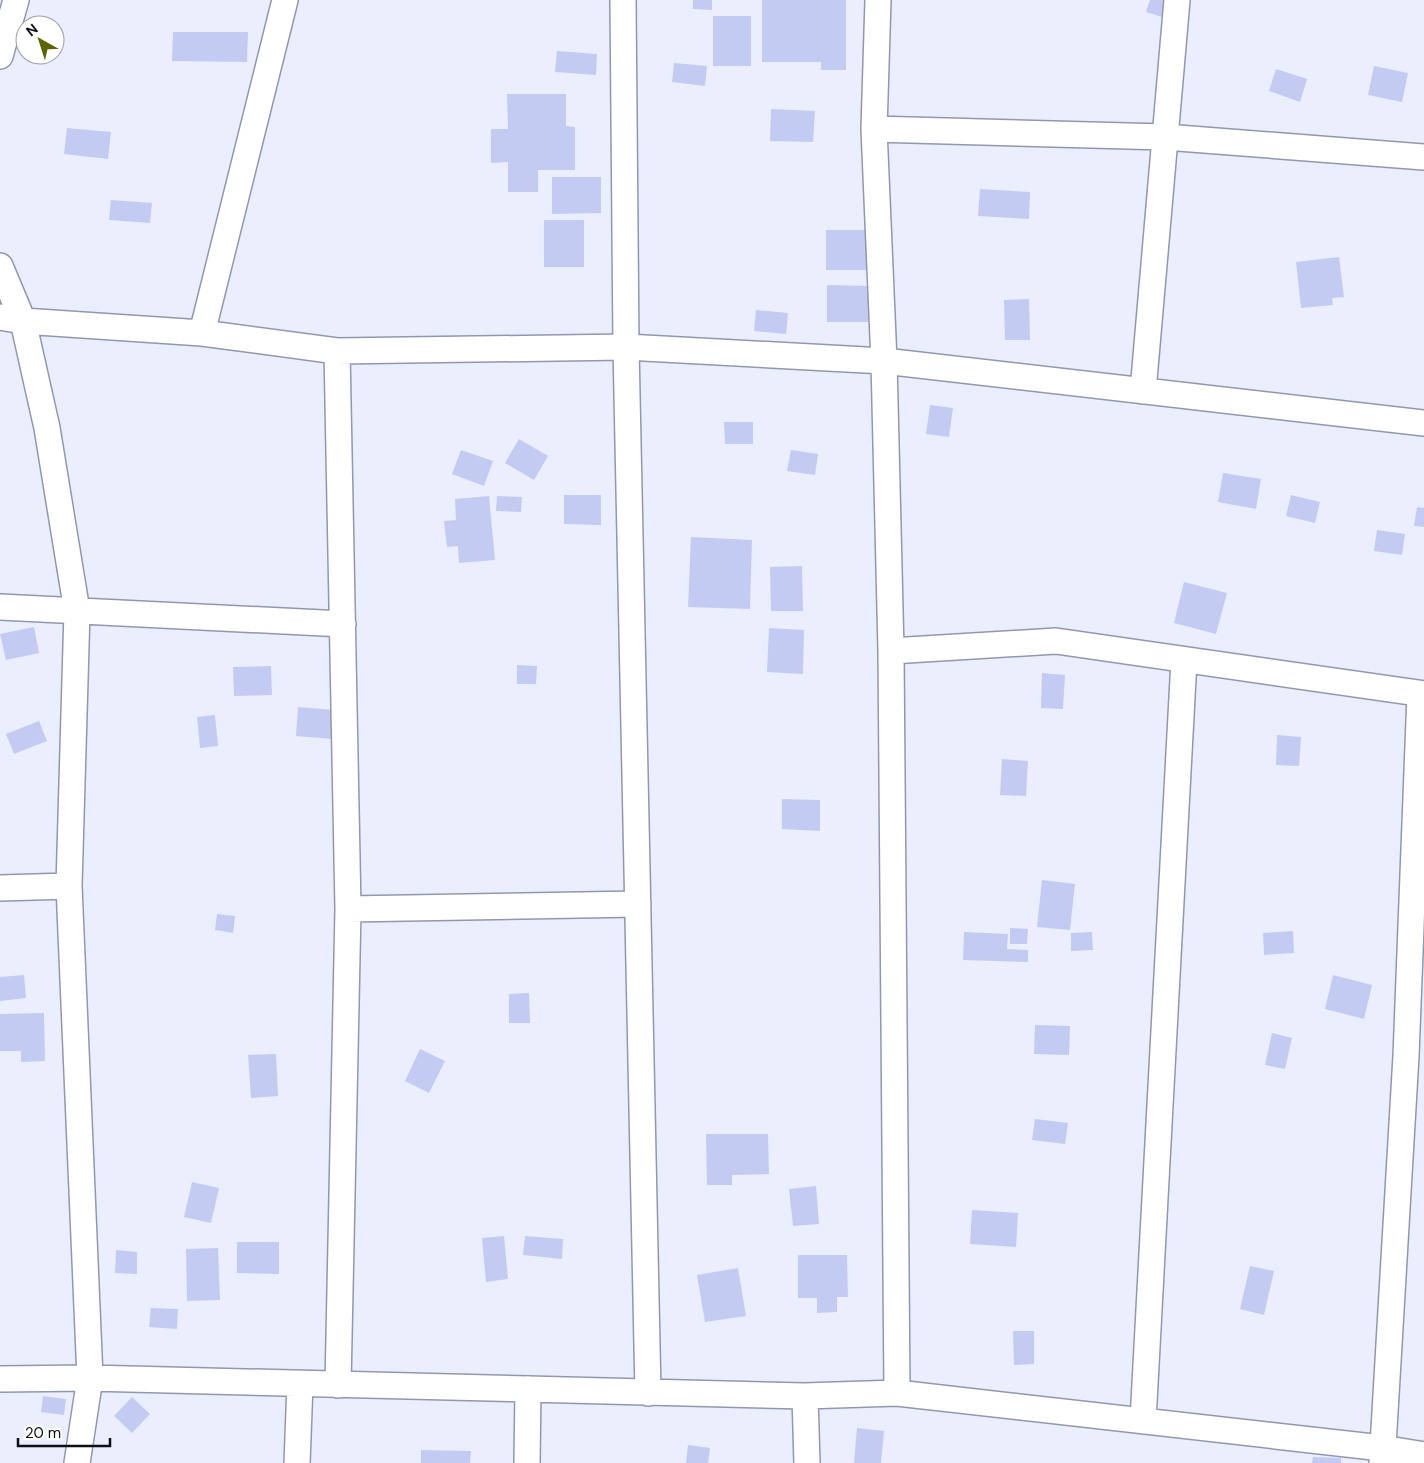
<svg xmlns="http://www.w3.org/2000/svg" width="1424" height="1463" font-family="'DM Sans',sans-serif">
<rect width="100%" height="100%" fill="#ebeefd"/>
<path fill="#c4cbf3" d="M693 0H712V10L693 9Z
M762 0H846V70H821V62H762Z
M1150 0H1176L1172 20 1146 12Z
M713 16H751V66H713Z
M173 32H248L247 62 172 61Z
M557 51 597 54 596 75 555 72Z
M674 63 707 66 705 86 672 82Z
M1374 66 1408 73 1402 102 1368 95Z
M1276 69 1307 79 1300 102 1269 91Z
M507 94H566V126L575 127V170H538V192H508V162L491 163V129H508Z
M771 109 815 111 813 142 770 141Z
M67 128 111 132 108 159 64 154Z
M552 177H601V213L552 214Z
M980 189 1030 192 1029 219 978 216Z
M111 200 152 203 150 223 109 220Z
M544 220H584V267H544Z
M826 230H870V270H826Z
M1339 257 1344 297 1332 298 1333 305 1301 308 1296 262Z
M827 285 870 286V322H827Z
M1029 299 1030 340H1005L1004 300Z
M756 310 788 313 786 334 754 331Z
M930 405 953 408 949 437 926 434Z
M724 422H753V444H725Z
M519 439 548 456 534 480 505 463Z
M461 450 493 461 484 486 452 474Z
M791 450 818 454 815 475 787 471Z
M1223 473 1261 479 1256 509 1218 502Z
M564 495H601V525L564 524Z
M1291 495 1320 502 1315 523 1286 516Z
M489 496 495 560 459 563 458 546 447 547 444 521 456 520 455 499Z
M497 496 522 497 521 512 496 511Z
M1417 507 1424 508V527L1414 526Z
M1377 530 1405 534 1402 555 1374 551Z
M691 537 752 540 750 609 688 607Z
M802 566 803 611H771L770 567Z
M1184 582 1227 593 1216 634 1174 623Z
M34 627 39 653 6 660 0 634Z
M769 628 804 630 803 674 767 672Z
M517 665 537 666 536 684H517Z
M271 666 272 695 234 696 233 667Z
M1042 673 1065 675 1063 709 1041 708Z
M298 707 335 710 333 739 296 736Z
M215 715 218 746 200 748 197 717Z
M39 721 47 741 14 754 6 734Z
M1277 735 1301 737 1299 766 1276 765Z
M1002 759 1028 761 1026 796 1000 795Z
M782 799 820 800V831L782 829Z
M1042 880 1075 884 1070 930 1037 927Z
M217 914 235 916 233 933 215 930Z
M1010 928 1028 929 1027 944H1010Z
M1293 931 1294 953 1264 955 1263 933Z
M964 932 1008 934 1007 949 1028 950V962L963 960Z
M1092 932 1093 950 1071 951V933Z
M24 975 26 998 0 1001V977Z
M1333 975 1372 985 1364 1019 1325 1009Z
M529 993 530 1023H509V994Z
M44 1013 45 1061 21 1062V1051H0V1014Z
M1035 1025 1070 1026 1069 1055 1034 1054Z
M1272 1033 1292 1038 1285 1069 1265 1065Z
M420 1049 445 1061 429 1093 405 1081Z
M276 1054 278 1096 251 1098 248 1055Z
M1035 1119 1068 1123 1065 1144 1032 1140Z
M706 1134H768L769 1174 732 1175V1185H707Z
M192 1182 219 1188 211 1223 184 1217Z
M816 1186 819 1224 793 1226 789 1189Z
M972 1210 1018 1213 1016 1247 970 1244Z
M504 1236 508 1279 486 1282 482 1238Z
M525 1236 563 1239 562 1259 523 1255Z
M237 1242H279V1274L237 1273Z
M218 1248 220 1300 187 1301 186 1249Z
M116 1250 137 1252V1274L115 1273Z
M798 1255H847L848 1297H837V1312L817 1313V1298H798Z
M1250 1266 1274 1271 1264 1315 1240 1309Z
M738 1268 746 1316 705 1322 697 1275Z
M151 1308 178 1309 177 1329 149 1327Z
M1013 1331H1034V1364L1014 1365Z
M43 1396 66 1399 64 1415 41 1412Z
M132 1397 150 1414 132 1433 114 1416Z
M857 1428 884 1431 881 1463H854Z
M688 1445 710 1448 708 1463H686Z
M421 1450 471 1451 470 1463H421Z
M1313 1457 1341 1458V1463H1312Z"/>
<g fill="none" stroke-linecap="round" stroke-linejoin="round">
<defs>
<path id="minor" d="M623 0 626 347 648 1393
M878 0 874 129 884 361 891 651 897 1393
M0 56 16 0
M874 129 1165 137 1424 157
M0 266 23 321 47 428 77 611 69 886 90 1378 77 1463
M0 317 23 321 202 333 337 351 626 347 884 361 1424 423
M202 333 285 0
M337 351 348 909 338 1385
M1143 391 1177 0
M0 607 343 624
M891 651 1056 641 1424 694
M0 888 69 886
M348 909 638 904
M0 1379 90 1378 805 1396 897 1393 1382 1448 1424 1455
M805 1396 807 1463
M1143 1421 1184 660
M297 1463 300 1384
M527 1463 528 1389
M1382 1463 1406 1056 1420 694"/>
</defs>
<use href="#minor" stroke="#9297ae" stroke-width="28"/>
<use href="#minor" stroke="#fff" stroke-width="25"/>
</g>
<g transform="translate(40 40) rotate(321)"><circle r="24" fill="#ffffff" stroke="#9e9fa2"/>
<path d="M0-4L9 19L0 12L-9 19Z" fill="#5d6300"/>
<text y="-8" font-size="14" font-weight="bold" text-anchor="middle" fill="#0d0f17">N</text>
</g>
<path d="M18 1438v8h92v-8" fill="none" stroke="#0d0f17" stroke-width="2.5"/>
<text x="25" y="1438" font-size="15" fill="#0d0f17" stroke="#ffffff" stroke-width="4" paint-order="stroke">20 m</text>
</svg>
